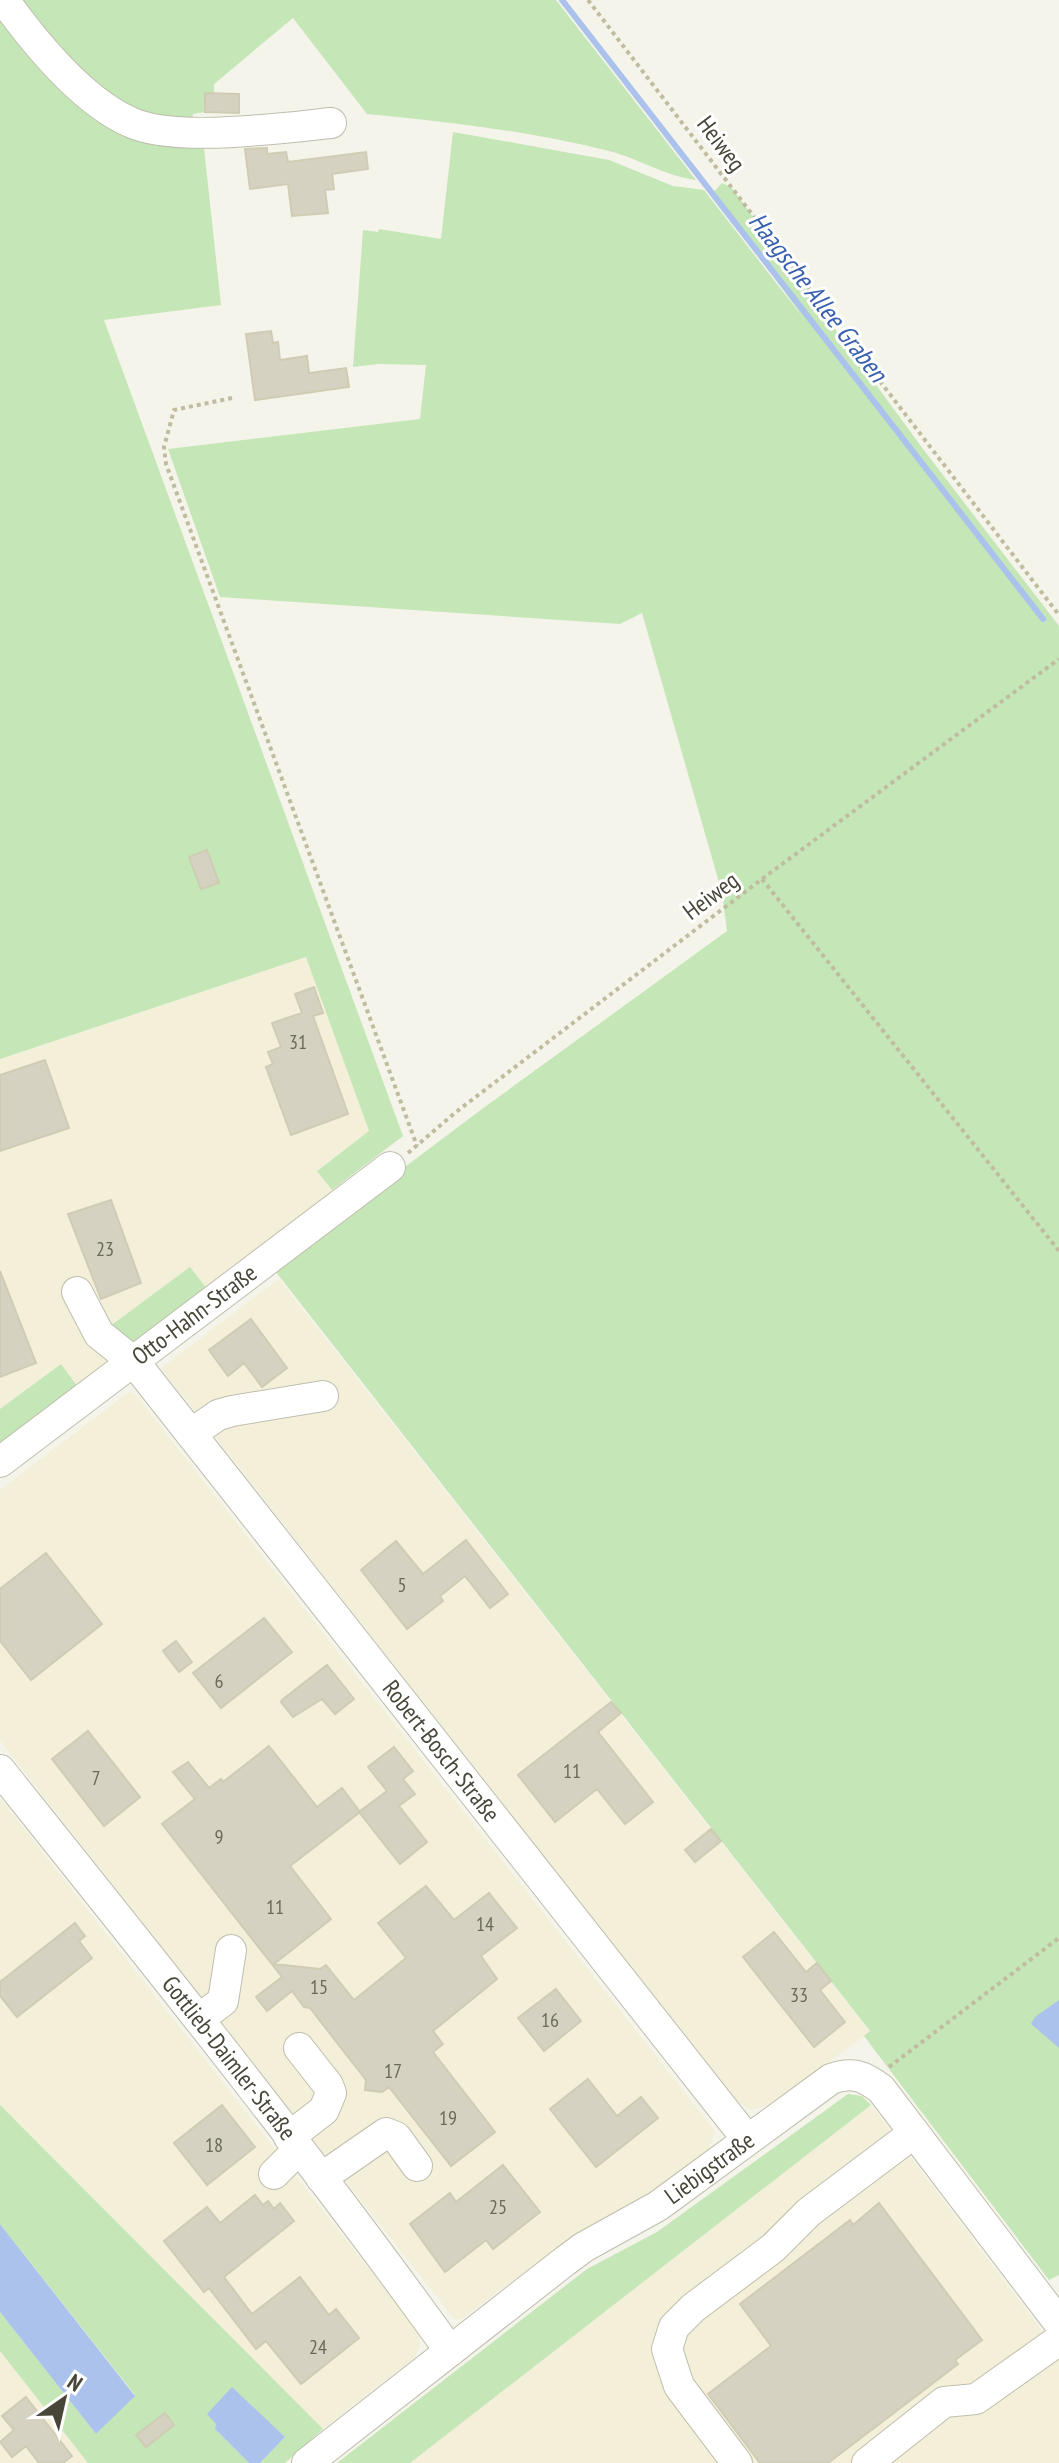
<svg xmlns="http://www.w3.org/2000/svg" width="1059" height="2463" font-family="'PT Sans Narrow',sans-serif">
<rect width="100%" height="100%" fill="#f4f4eb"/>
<path fill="#f4efd8" d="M306 957 369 1131 317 1170 335 1194 208 1290 189 1267 127 1351 78 1387 60 1364 0 1409V1059Z
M279 1279 870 2032 770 2105 751 2110 736 2101 161 1368Z
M129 1392 135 1394 715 2131 709 2149 659 2187 636 2202 568 2239 463 2318 455 2320 0 1741V1490Z
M0 1798 419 2333 420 2345 415 2357 323 2429 0 2105Z
M871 2105 1059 2353V2463H410Z
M0 2351 88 2463H0Z"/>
<path fill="#c5e6b6" d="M9 0H556L696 180C665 176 640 159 609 151 530 131 448 122 367 114L293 18 214 84V93H205V112L193 114 192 124 130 117Z
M0 7 94 108 198 136 204 148 221 305 104 320 403 1136 332 1190 317 1171 369 1131 306 957 0 1059Z
M453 132 609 160 673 186 704 190 805 320 713 193 722 183 732 188 923 449 1059 626V2275L1049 2280 864 2036 870 2031 272 1267 482 1109 727 931 722 893 642 613 620 624 220 597 168 449 420 419 426 365 378 364 353 367 363 230 378 232 379 229 441 239Z
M190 1267 208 1290 127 1351 109 1327Z
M61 1364 78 1387 0 1446V1409Z
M848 2094 862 2096 871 2105 410 2463H337L587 2269 657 2232Z
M0 2105 323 2429 285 2463H260L285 2437 216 2424V2430L249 2463H88L0 2351V2312L96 2434 135 2395 0 2224Z"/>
<path fill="#abc2ec" d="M1059 2000V2048L1031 2024 1035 2017Z
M0 2224 135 2396 96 2434 0 2312Z
M232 2387 285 2437 260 2463H249L215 2429 216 2424 207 2414Z"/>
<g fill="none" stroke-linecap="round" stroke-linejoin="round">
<path stroke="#abc2ec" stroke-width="6" d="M562 0 1043 619"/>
</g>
<path fill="#d5d2c1" stroke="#d0ccb4" stroke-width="2" d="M205 93 239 94V113L205 112Z
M267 148V154L286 152 288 162 366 152 368 169 332 174 334 189 325 190 328 213 292 216 288 184 250 189 245 149Z
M271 331 273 343 278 342 280 360 307 356 309 373 346 368 349 387 255 400 246 334Z
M207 850 219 883 201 889 189 857Z
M314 987 323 1013 313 1016 348 1114 291 1135 266 1067 273 1064 268 1052 281 1047 272 1023 302 1013 295 994Z
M45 1060 69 1128 0 1151V1075Z
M111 1200 141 1283 101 1299 68 1214Z
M0 1271 36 1363 0 1377Z
M251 1319 287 1368 262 1387 244 1363 228 1376 209 1350Z
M466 1540 508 1594 490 1608 465 1576 440 1596 443 1601 407 1629 361 1570 396 1541 423 1574Z
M46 1553 102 1624 31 1680 0 1641V1589Z
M264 1618 292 1652 221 1708 193 1673Z
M176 1641 192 1662 179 1672 163 1651Z
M327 1665 354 1699 335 1714 322 1699 293 1717 281 1702 282 1700Z
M611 1702 621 1713 598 1732 653 1802 625 1824 597 1789 555 1822 518 1775Z
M88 1731 140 1797 104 1826 52 1759Z
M269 1746 317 1807 342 1788 360 1812 290 1866 331 1919 274 1964 320 1969 326 1965 354 2000 406 1958 378 1923 426 1886 454 1920 489 1893 517 1928 481 1956 497 1979 433 2031 443 2044 433 2052 495 2132 451 2166 389 2087 382 2092 365 2090 366 2080 310 2008 304 2007 292 1991 267 2011 256 1997 282 1977 162 1824 195 1799 173 1772 188 1762 209 1788 221 1779 223 1782Z
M394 1747 413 1771 403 1779 415 1794 399 1806 427 1842 400 1864 359 1812 387 1791 368 1767Z
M711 1829 721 1841 695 1862 685 1850Z
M75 1923 85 1936 79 1941 92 1958 17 2017 0 1996V1982Z
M774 1932 806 1972 817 1963 831 1981 820 1990 845 2022 814 2047 743 1957Z
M556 1989 581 2021 544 2051 518 2018Z
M588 2079 617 2116 641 2097 658 2118 596 2167 550 2109Z
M222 2105 255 2147 207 2185 174 2143Z
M503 2165 540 2212 493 2249 486 2240 445 2272 410 2224 450 2193 456 2202Z
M255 2195 263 2205 268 2201 274 2209 280 2203 294 2221 224 2277 252 2314 300 2277 329 2315 336 2309 359 2338 301 2384 266 2341 256 2349 209 2288 204 2292 164 2241 207 2207 220 2223Z
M879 2203 982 2340 955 2360 958 2364 828 2463H760L708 2394 771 2346 740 2304 850 2220 853 2225Z
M26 2397 72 2456 63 2463H39L26 2446 12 2457 0 2442 14 2430 2 2416Z
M165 2413 174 2425 146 2447 136 2435Z"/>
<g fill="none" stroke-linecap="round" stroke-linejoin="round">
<defs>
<g id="minor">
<path d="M4 0C35 43 81 100 130 122 174 143 281 128 331 123"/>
<path id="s1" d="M77 1292 99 1334 135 1363 747 2139"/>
<path d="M191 1434 218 1415 232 1411 323 1396"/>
<path id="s2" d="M0 1462 390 1167"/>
<path id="s3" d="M0 1770C153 1961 307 2152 450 2351"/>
<path d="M199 2019 223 2001 231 1950"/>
<path d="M289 2137 324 2110 331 2093 328 2085 299 2048"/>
<path d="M274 2174 299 2149"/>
<path d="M321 2178 386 2133 396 2137 417 2166"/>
<path id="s4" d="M307 2463 565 2261 584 2247 658 2206 831 2079C852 2071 864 2076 881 2089L1059 2323"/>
<path d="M737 2463 679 2386 667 2349 674 2327 693 2308 773 2248 809 2212 914 2133"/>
<path d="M867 2463 944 2402 976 2399 1059 2340"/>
</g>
</defs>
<use href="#minor" stroke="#bfbeae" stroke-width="32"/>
<path stroke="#c0bca0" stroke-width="4" stroke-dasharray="4 4" stroke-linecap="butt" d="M588 0 1059 615
M232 398 174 410 164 447 166 464 417 1146
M762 879 1059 1251
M408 1153 456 1112 762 879 1059 659
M889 2067 1059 1938"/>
<use href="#minor" stroke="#fff" stroke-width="30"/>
</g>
<g text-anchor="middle" stroke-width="6" stroke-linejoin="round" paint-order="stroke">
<g font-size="20" fill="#6b695b">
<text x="298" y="1049">31</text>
<text x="105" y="1256">23</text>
<text x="402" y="1592">5</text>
<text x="219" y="1688">6</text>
<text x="572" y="1778">11</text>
<text x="96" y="1785">7</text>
<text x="219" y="1844">9</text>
<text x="275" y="1914">11</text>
<text x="485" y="1931">14</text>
<text x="319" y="1994">15</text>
<text x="799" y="2002">33</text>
<text x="550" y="2027">16</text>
<text x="393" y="2078">17</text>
<text x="448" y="2125">19</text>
<text x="214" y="2152">18</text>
<text x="498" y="2214">25</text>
<text x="318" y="2354">24</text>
</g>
<g font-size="24" fill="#484639" stroke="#fff">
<text transform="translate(721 144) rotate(53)" y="8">Heiweg</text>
<text transform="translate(711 896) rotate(-37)" y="8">Heiweg</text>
<text dy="8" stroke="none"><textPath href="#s2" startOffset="244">Otto-Hahn-Straße</textPath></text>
<text dy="8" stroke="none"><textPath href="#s1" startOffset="588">Robert-Bosch-Straße</textPath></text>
<text dy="8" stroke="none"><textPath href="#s3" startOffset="368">Gottlieb-Daimler-Straße</textPath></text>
<text dy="8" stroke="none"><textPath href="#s4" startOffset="500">Liebigstraße</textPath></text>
</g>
<g font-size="26" font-style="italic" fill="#3860ae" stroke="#fff">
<text transform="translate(818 297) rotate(52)" y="9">Haagsche Allee Graben</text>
</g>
</g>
<g transform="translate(64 2399) rotate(34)" stroke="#ffffff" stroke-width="6" paint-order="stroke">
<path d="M0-6L14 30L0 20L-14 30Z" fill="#484639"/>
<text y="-12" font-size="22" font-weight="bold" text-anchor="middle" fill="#484639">N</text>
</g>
</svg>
